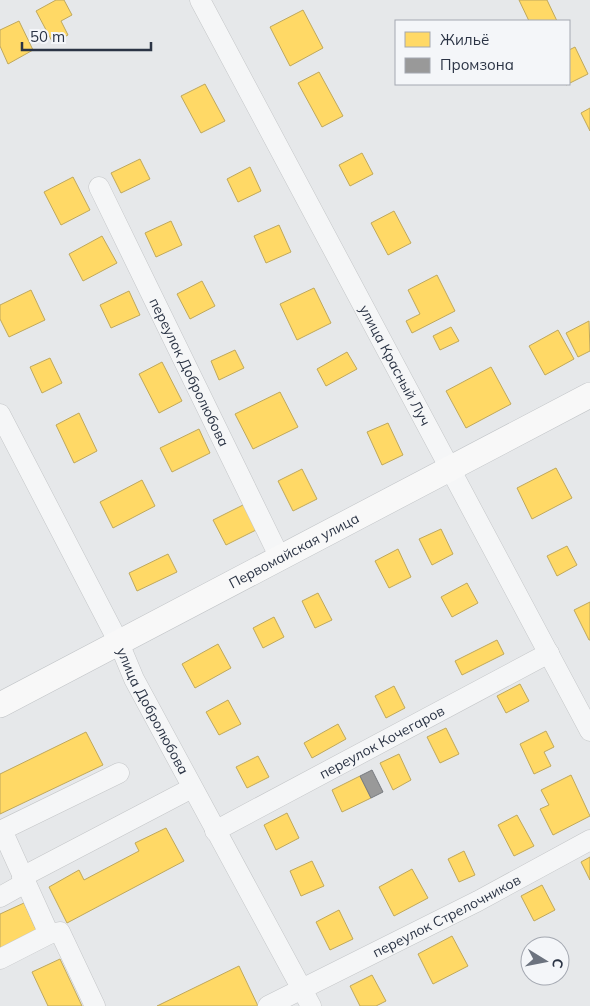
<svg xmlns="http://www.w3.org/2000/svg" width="590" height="1006" font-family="Mulish,sans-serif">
<rect width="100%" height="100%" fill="#e6e8ea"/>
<path fill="#ffd966" stroke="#bfa85c" d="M56 0H64L72 15 61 21 68 35 53 43 36 11Z
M519 0H547L557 21H529Z
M303 10 323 48 290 66 270 27Z
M19 21 33 50 8 64 0 46V30Z
M575 47 588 74 566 85V84H569V50Z
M319 72 343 116 322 127 298 83Z
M205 84 225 121 201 133 181 96Z
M590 108V131L581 113Z
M362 153 373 174 350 186 339 165Z
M140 159 150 179 121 193 111 173Z
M250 167 261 191 238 202 227 179Z
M73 177 90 210 61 225 44 192Z
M394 211 411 243 388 255 371 223Z
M171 221 182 245 156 257 145 233Z
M279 225 291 252 266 263 254 236Z
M102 236 117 263 83 281 69 254Z
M437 275 455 311 412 333 406 321 420 314 408 290Z
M202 281 215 306 190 319 177 294Z
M314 288 331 323 297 340 280 304Z
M31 290 45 320 9 337 0 319V305Z
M129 291 140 315 111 328 100 305Z
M589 321 590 351 578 357 566 333Z
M451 327 459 341 440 350 433 336Z
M558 330 574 359 545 375 529 346Z
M235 350 244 368 219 380 211 361Z
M347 352 357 369 326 386 317 369Z
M50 358 62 383 42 393 30 367Z
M162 362 182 401 159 413 139 374Z
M491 367 511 404 466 428 446 391Z
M280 392 298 427 253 449 235 414Z
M79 413 97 451 74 463 56 425Z
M388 423 403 455 382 465 367 432Z
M199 429 210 453 172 472 160 448Z
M556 468 572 498 532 519 517 488Z
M302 469 317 499 293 511 278 481Z
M142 480 155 506 113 528 100 502Z
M245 504 258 529 226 545 213 520Z
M441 529 453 554 432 565 419 539Z
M567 546 577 565 557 576 547 556Z
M398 549 411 577 389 588 375 561Z
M168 554 177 572 137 591 129 573Z
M467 583 478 603 452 617 441 597Z
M318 593 332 620 315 628 302 601Z
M590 602V640H589L574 610Z
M274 617 284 637 263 648 253 628Z
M497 640 504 654 462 675 455 661Z
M218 644 231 668 195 688 182 664Z
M520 684 529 701 506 713 497 696Z
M394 686 405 708 386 718 375 696Z
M228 700 241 724 219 735 206 712Z
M338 724 346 739 312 758 304 743Z
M446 728 459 754 440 763 427 737Z
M546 731 554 747 544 752 551 766 534 774 520 744Z
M86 732 103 765 0 814V774Z
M399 754 411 780 393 790 380 763Z
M258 756 269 777 247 788 236 767Z
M571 775 590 816 553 835 540 809 549 805 541 790Z
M360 776 371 798 342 812 332 790Z
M287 813 299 838 276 850 264 825Z
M517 815 534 846 514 856 498 825Z
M166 828 184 861 67 923 49 887 79 870 84 880 139 851 135 843Z
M464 851 475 875 459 882 448 859Z
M590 857V880L581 862Z
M312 861 324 886 301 896 290 871Z
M412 869 428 898 394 916 379 887Z
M542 885 555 910 534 921 521 896Z
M24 903 39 936 0 953V914Z
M339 910 353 939 330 950 316 922Z
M452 936 468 966 433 984 418 954Z
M60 959 82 1006H48L32 972Z
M239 966 258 1006H157Z
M372 975 386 1001 376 1006H360L350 986Z"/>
<path fill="#999" stroke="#787b80" d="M372 770 383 792 371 798 360 776Z"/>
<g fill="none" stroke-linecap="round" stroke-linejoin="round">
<defs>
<g id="minor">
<path id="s1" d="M200 0 590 731"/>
<path id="s2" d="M99 187 280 558"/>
<path id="s3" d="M0 414 119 643 134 679 311 1006"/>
<path d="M2 830 49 934"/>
<path d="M0 831 119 773"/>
<path id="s4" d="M215 831 549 653"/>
<path d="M22 877 192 788"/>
<path d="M0 897 25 883"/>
<path d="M0 959 49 934 60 932 95 1006"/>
<path id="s5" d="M268 1006 478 901 590 840"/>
</g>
<g id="major">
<path id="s6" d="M0 705 590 395"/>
</g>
</defs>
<use href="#minor" stroke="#c4c6c8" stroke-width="21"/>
<use href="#major" stroke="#c2c5c8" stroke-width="26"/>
<use href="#minor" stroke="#f5f6f7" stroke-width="20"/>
<use href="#major" stroke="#f8f8f8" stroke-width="25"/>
</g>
<g text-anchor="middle" stroke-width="5" stroke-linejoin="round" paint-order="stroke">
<g font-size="14" fill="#2b3445" stroke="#f4f6f9">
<text dy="5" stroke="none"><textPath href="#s1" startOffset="414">улица Красный Луч</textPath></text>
<text dy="5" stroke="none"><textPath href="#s2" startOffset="206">переулок Добролюбова</textPath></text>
<text dy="5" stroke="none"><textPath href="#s6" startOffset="332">Первомайская улица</textPath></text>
<text dy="5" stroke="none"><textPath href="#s3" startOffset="334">улица Добролюбова</textPath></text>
<text dy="5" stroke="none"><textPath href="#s4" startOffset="189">переулок Кочегаров</textPath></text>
<text dy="5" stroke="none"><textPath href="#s5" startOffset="200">переулок Стрелочников</textPath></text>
</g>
</g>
<rect x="395" y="20" width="175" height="65" fill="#f4f6f9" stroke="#a4a8b1"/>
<rect x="405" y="32" width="25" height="15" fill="#ffd966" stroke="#a4a8b1"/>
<text x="440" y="45" font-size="15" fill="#2b3445">Жильё</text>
<rect x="405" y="58" width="25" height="15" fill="#999999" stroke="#a4a8b1"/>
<text x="440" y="70" font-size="15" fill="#2b3445">Промзона</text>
<g transform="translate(545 961) rotate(100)"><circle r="24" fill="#f4f6f9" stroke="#a4a8b1"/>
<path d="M0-4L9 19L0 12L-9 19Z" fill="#6c737f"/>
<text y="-8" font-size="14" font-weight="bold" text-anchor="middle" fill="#2b3445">С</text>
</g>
<path d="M22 42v8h129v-8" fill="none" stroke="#2b3445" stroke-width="2.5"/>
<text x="30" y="42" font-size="15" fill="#2b3445" stroke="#f4f6f9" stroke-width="4" paint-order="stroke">50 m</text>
</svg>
